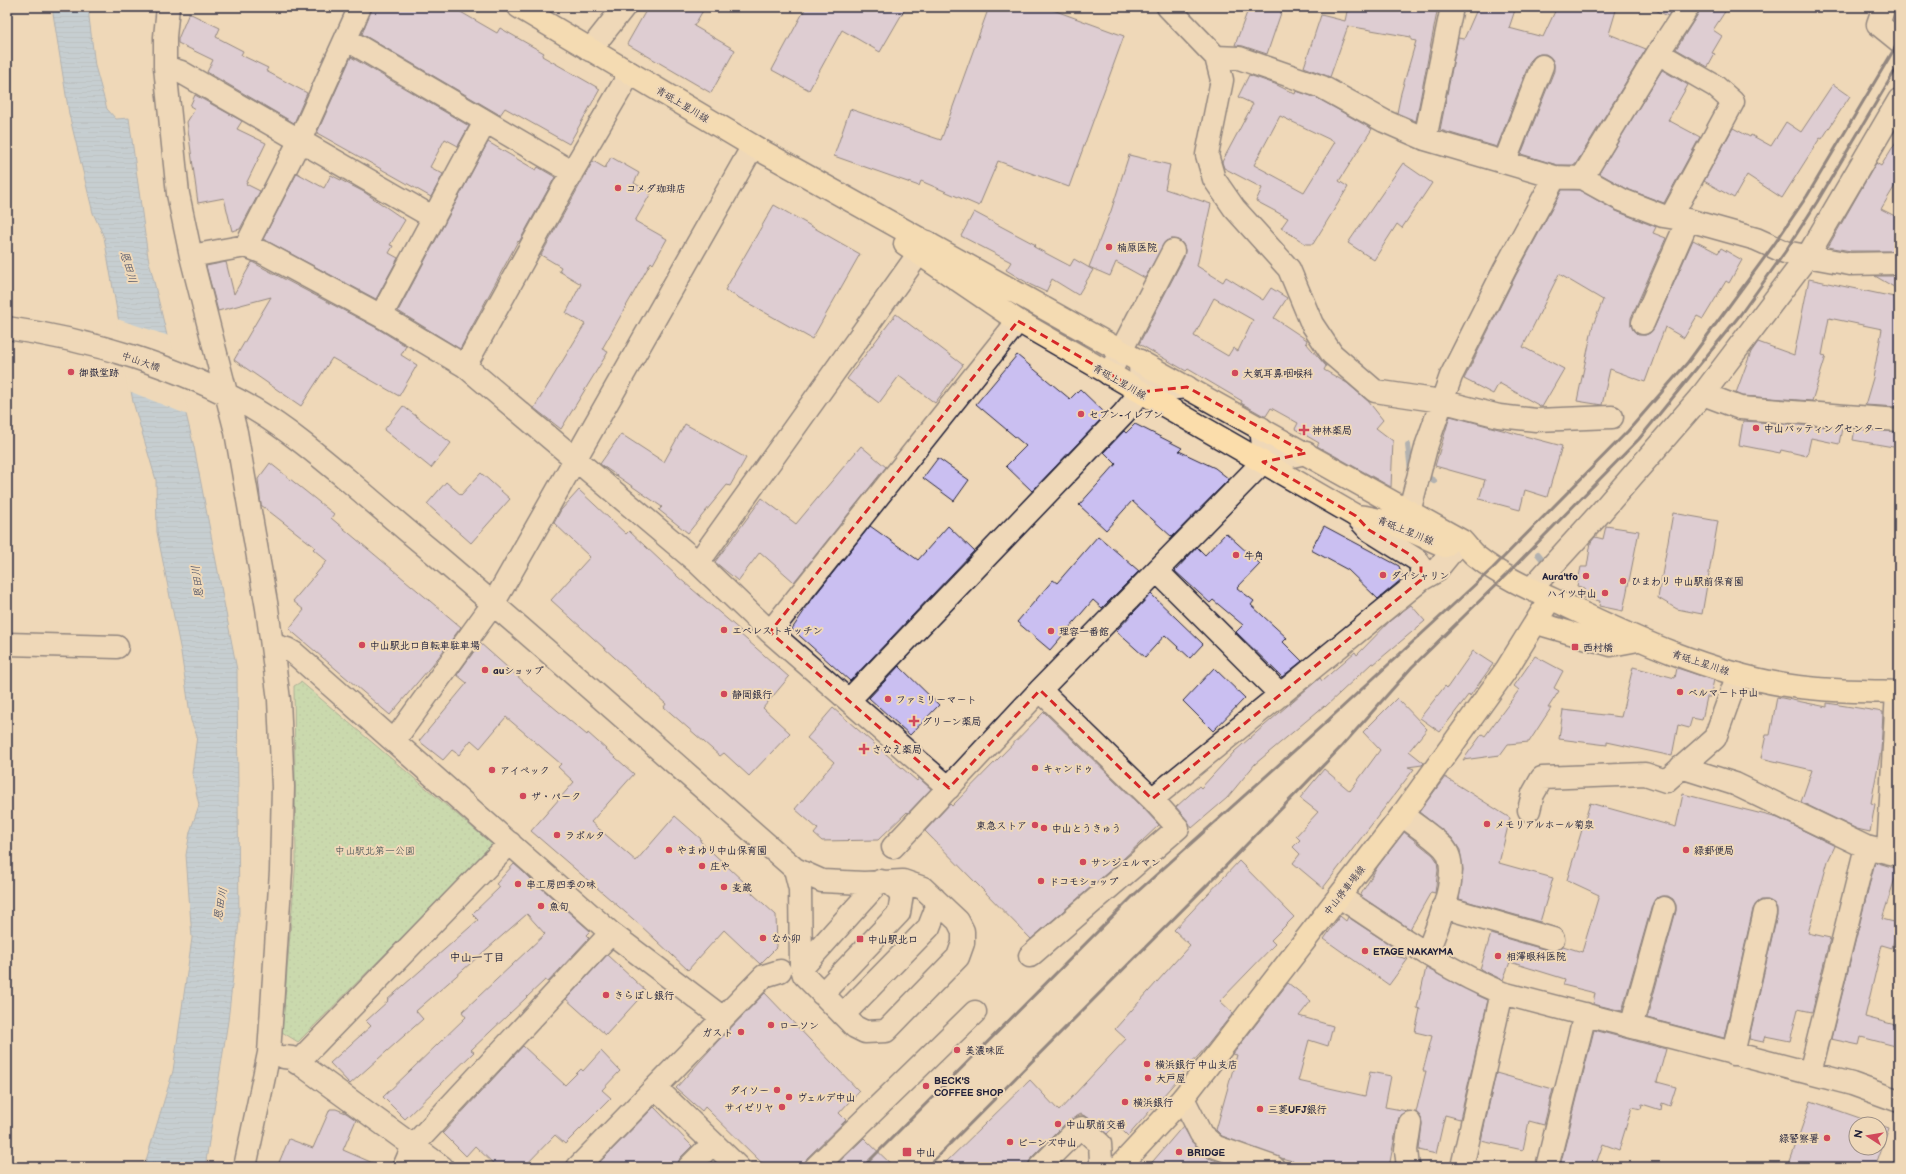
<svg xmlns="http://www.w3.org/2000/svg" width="1906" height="1174" font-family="'Balsamiq Sans','Klee One',sans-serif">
<defs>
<pattern id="park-dots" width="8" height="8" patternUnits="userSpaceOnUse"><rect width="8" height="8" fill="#9edaa1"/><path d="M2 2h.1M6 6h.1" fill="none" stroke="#88bb8c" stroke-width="1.8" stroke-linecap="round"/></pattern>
<pattern id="water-rules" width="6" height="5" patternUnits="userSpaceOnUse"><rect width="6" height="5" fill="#96c2ef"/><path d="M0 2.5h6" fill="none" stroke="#81a6ce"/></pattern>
</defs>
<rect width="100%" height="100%" fill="#efd8b8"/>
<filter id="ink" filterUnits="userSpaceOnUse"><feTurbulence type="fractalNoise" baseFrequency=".025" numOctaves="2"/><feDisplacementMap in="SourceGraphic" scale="8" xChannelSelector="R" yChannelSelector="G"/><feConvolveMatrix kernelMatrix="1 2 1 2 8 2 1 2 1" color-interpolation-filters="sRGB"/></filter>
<g filter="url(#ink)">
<path fill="url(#park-dots)" stroke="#607e6e" d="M301 682 493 845 298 1042 282 1032 296 860 294 686Z"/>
<path fill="url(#water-rules)" stroke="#6882a7" d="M52 7H89V17L95 66 107 109 116 119 129 118 148 257 194 447 237 670 239 922 228 1021 205 1167H144L173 1071 192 938 186 855 190 832 199 805 192 773 197 736 191 721 181 652 157 532 156 480 133 402 104 237 93 213 69 114Z"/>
<path fill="#efd8b8" d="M117 319 169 336 188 415 129 391Z"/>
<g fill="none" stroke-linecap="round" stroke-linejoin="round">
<path stroke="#6882a7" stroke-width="6" d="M1408 445 1411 471
M1423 475 1434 481
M1538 554 1542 559"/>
</g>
<path fill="#cabff1" stroke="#22223b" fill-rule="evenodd" d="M372 7H452L497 33 500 28 544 53 542 56 600 89 569 144 505 108 500 115 362 34Z
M648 7H705L694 26 735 50 711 93 627 44Z
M806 7H906L880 52 842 30 809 90 772 70Z
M989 7H1045L1124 36 1069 187 998 161 979 206 921 181 919 186 834 156 850 109 941 140Z
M1249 7H1283L1267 54 1243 46 1235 45Z
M1348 7H1438L1416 121 1397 113 1401 93 1416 41 1411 40V37L1348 26 1330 77 1304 67 1321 15 1345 21Z
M1478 7H1516L1509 28 1543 37 1557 7H1617L1609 34 1646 49 1575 165H1557L1521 154 1554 71V64L1552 59 1546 54H1540L1535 56 1530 61 1497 147 1440 130 1458 38 1464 39Z
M1649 7H1673L1668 16Z
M1700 7H1728L1713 30 1722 36 1712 53 1715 54 1708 67 1676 49 1698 14Z
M189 13 220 28 216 37 243 51 241 55 268 68 266 71 307 93 294 123 207 72 213 60 178 43V39Z
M351 57 469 126 458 146 445 139 430 167 443 174 431 197 317 133Z
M1662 70 1688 85 1668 120 1700 137 1664 203 1627 189 1599 173Z
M1249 75 1275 84 1295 94 1296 91 1317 98 1372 129 1339 181 1348 187 1313 244H1306L1281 228 1288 218 1256 201 1262 188 1224 168 1222 162 1253 104 1238 97ZM1280 116 1335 142 1304 192 1254 165Z
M1833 84 1850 96 1822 139 1820 138 1782 198 1747 175 1734 198 1704 181 1733 128 1750 137 1751 135 1771 146 1786 122 1801 132Z
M195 95 242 121 237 129 266 143 246 184 260 191 240 229 232 231 224 198 198 203 187 122 195 109 190 106Z
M1899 137V179L1881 209 1899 218V251H1851L1828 247 1876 163 1881 166Z
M488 142 536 170 538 167 555 177 519 242 518 241 460 349 398 311Z
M1129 155 1170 165 1165 189 1211 204 1197 266 1223 282 1226 277 1263 300 1271 288 1287 298 1274 318 1307 340 1306 343 1326 366 1324 370 1347 383 1368 401 1383 420 1376 428 1393 441 1391 487 1317 446 1319 443 1295 429 1298 423 1271 408 1266 416H1264L1241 403 1242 401 1188 369 1186 371 1139 344 1184 257 1185 250 1183 244 1178 240 1172 239 1166 241 1145 278 1116 262 1110 276 1089 267 1111 211ZM1214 298 1253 320 1238 351 1233 348 1228 356 1194 336Z
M611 157 639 173 634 183 651 193 635 221 667 239 653 264 651 262 602 349 608 352 561 429 534 408 585 324 566 313 581 284 559 271 561 267 541 255 593 161 605 168Z
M1403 163 1432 183 1402 228 1397 224 1374 260 1348 243Z
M297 173 324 188 331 175 364 192 405 220 390 245 393 246 389 253 398 258 376 299 263 239Z
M1562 190H1579L1616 211 1656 227 1653 233 1666 238 1631 318V325L1633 330 1638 335H1645L1650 333 1654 328 1693 240 1718 253 1721 248 1742 260 1729 283 1726 281 1703 319 1697 316 1684 338 1665 327 1645 382 1610 369 1602 405 1577 401 1593 325 1603 300 1559 274 1523 347 1564 369 1542 407 1499 383 1493 394 1464 379 1516 275Z
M774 205 860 254 812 339 725 290Z
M974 212 1036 245 1034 247 1070 266 1074 259 1093 270 1078 295 1052 279 1046 292 1031 285 1006 270 1011 262 961 236Z
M226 262 234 294 252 262 375 327 406 346 401 355 417 365 399 396 332 358 301 406 234 360 271 297 218 311 206 266Z
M1875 276H1899V290Z
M1809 279 1899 298V407L1865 405 1873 378 1882 329 1829 318 1822 355 1826 356 1812 401 1743 396 1736 393 1751 352 1758 342 1794 355Z
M896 314 963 365 935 403 899 376 879 403 847 379Z
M1017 355 1070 399 1080 389 1106 414 1032 491 1006 466 1026 446 976 404Z
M403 406 451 443 431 468 384 430Z
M1450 416 1562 446 1547 497 1525 490 1520 510 1479 499 1485 480 1435 466Z
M1743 421 1842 428 1839 444 1811 438 1807 456 1781 450 1780 453 1739 445Z
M685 424 746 458 730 486 727 485 688 533 659 510 662 507 600 464 621 434 664 462Z
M1135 424 1182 448 1179 451 1215 468 1229 479 1172 537 1132 501 1106 530 1079 505 1116 464 1104 452 1124 431 1126 433Z
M1855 429 1899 432V448L1853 440Z
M861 446 886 467 794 582 760 552 738 581 715 562 762 498 796 524Z
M938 458 969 480 954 501 923 478Z
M270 463 334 514 331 518 461 627 438 658 390 715 289 629 304 610 293 601 327 561 313 549 315 547 261 505 258 479Z
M481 473 510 499 471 543 427 504 446 482 461 495Z
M579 490 626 534 629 531 678 577 741 631 739 633 789 677 763 708 790 733 749 776 724 753 720 756 664 707 666 704 551 600 590 557 554 523 561 510Z
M1673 513 1718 521 1702 614 1677 609 1658 598Z
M870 526 918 560 948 526 974 551 850 681 792 629 813 598Z
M1324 526 1399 566 1403 578 1378 599 1348 570 1311 550Z
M1606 526 1639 531 1623 611 1599 606 1600 601 1583 598 1585 588 1577 586 1581 567H1587L1591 542 1595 537 1603 539Z
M1226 533 1260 564 1237 588 1254 601 1251 605 1287 638 1283 642 1302 661 1282 677 1236 632 1243 625 1213 600 1210 603 1175 571 1197 547 1205 555Z
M1098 536 1139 571 1102 608 1093 600 1050 650 1017 622 1053 580 1057 583Z
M1151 594 1203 644 1190 658 1165 635 1145 657 1116 631Z
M1411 605 1425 621 1374 664 1372 663 1325 707 1324 706 1255 764 1227 798 1192 828 1187 820 1176 807 1199 786 1201 788 1235 751 1301 694 1320 678 1322 681 1355 652 1357 655 1391 620Z
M480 643 534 691 587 735 588 733 634 774 591 822 636 861 675 816 701 839 700 841 744 882 742 884 776 915 777 947 760 964 724 930 688 970 640 925 531 831 574 782 558 767 561 764 506 717 480 748 471 740 459 755 452 750 443 760 419 741 467 683 457 675Z
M1473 651 1493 664 1470 696 1469 694 1440 732 1420 718 1445 686 1447 688Z
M1535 656 1563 671 1554 688 1559 691 1548 708H1551L1529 742 1508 744 1500 755 1463 760 1482 734 1485 736 1519 690 1514 686Z
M899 666 939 705 910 735 869 698Z
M1633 667 1675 678 1677 668 1714 680 1710 697H1707L1702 720 1692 718 1689 728 1678 725 1672 756 1607 742V745L1559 739 1563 710 1621 717Z
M1214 668 1245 698 1213 731 1183 701Z
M1777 697 1827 707V703L1883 712 1881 750 1871 803 1875 804 1870 832 1857 829 1801 802 1812 770 1761 758 1766 735H1770Z
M1397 698 1427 729 1409 751 1424 763 1422 765 1408 767 1414 769 1323 888 1293 863 1300 854 1293 847 1300 840 1296 836 1318 812 1300 798 1324 769 1350 791 1380 750 1363 732Z
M833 708 917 781 919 778 931 789 908 813 907 812 878 840 822 841 814 834 818 829 795 809 834 762 807 738Z
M1044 712 1143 808 1159 825 1122 860 1031 939 925 831 950 804 952 806Z
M1445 777 1510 818 1499 863 1553 878 1540 922 1459 899 1463 870 1460 850 1452 838 1419 812Z
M1683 794 1778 818 1835 846 1828 861 1808 933 1830 938 1812 1012 1798 1009 1790 1041 1765 1036 1763 1042 1749 1039 1777 915V908L1774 903 1768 900H1761L1756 904 1753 909 1724 1038 1647 1018 1676 911V905L1673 899 1668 896H1661L1655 899 1652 905 1622 1011 1593 1004 1595 993 1563 985 1565 979 1510 962 1503 980 1480 969 1491 934 1550 951H1556L1563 946 1582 952 1599 895 1567 880 1590 803 1676 827Z
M1404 832 1433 855 1437 861 1438 870 1435 893 1431 892 1410 929 1360 896 1378 866Z
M1239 861 1294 917 1271 940 1275 944 1220 1001 1233 1013 1206 1047 1128 1136 1116 1124 1107 1134 1090 1119 1081 1114 1068 1121 1031 1158 1028 1167H941L1030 1080 1059 1111 1126 1039 1115 1029 1190 945 1174 930Z
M1875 862 1898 869 1882 919 1898 923 1892 948 1882 945 1865 1017 1899 1026V1047L1861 1037 1859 1045 1831 1039Z
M514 864 590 931 586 935 589 938 548 982 545 980 471 1050 474 1052 405 1119 383 1097 466 1017 462 1012 545 934 527 914 416 1011 423 1019 350 1084 330 1063 371 1026 366 1021 388 1001 387 1000 478 920 472 914 500 887 496 884Z
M1340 916 1346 921 1348 917 1398 950 1395 956 1408 959 1389 985 1324 939Z
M607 955 646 991 606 1035 566 999Z
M1426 968 1488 1000 1460 1119 1445 1115 1436 1154 1419 1150 1422 1124 1421 1118 1416 1112 1426 1071H1423L1432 1036 1415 1032 1420 1009 1417 1008Z
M1288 983 1311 1001 1299 1016 1333 1026 1328 1046 1309 1040 1298 1081 1365 1096 1370 1072 1391 1076 1385 1107 1407 1111 1400 1115 1398 1121 1389 1167H1316L1281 1158 1222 1136 1216 1130 1237 1055 1233 1054Z
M765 993 859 1091 839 1113 846 1120 807 1158 804 1167H766L705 1107 702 1111 676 1088 717 1042Z
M1594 1030 1666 1049 1657 1082 1676 1087 1670 1106 1662 1103 1661 1110 1642 1104 1641 1109 1632 1107 1619 1150 1603 1144 1595 1167H1575L1561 1162Z
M523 1046 565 1085 581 1069 583 1071 601 1051 620 1071 602 1090 611 1098 565 1144 555 1135 524 1167H497L475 1146 466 1156 443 1133Z
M1496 1073 1553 1089 1544 1125 1529 1121 1523 1150 1481 1141Z
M1811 1101 1877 1124H1856V1148H1880V1125L1889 1128 1875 1167H1788Z
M654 1107 692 1146 680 1158 677 1167H595Z
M330 1109H336L346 1113 356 1120 343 1150 382 1167H277L289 1139 313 1148Z
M1183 1126 1193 1143 1208 1158 1235 1167H1148Z
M864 1138 866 1140 894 1167H834Z"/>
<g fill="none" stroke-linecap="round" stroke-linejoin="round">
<defs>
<path id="minor" d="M168 7 165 37V67L178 194 191 256 236 432 267 608 279 700 283 787 281 871 269 1053 245 1167
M1168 7 1216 57 1222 80 1207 155 1214 179 1234 208 1289 269 1312 324 1332 354 1375 391 1441 401 1499 416 1536 420 1612 417
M1884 7 1878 24 1899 41
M346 39 572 172
M590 50 624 7
M1658 53 1715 86 1733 102 1671 217
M1216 57 1239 58 1322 87 1384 121 1425 139 1555 177 1582 178 1658 53 1688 7
M165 67 181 72 434 218
M1425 139 1452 7
M1505 161 1542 66
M1582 178 1622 200 1663 216 1688 220 1756 239 1785 252 1850 264 1899 263
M246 246 300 140 360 7
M191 256 246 246 264 253 381 316 465 366 698 563 770 632 949 788
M381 316 485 122
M1643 323 1688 220
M7 328C91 340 178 366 252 408 287 429 318 455 349 481 378 506 406 530 435 554 556 657 675 764 795 869L822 881 864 883 903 881 923 888 958 921 963 931V943L958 957 886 1031 865 1032 855 1027 804 975 801 965 800 889 795 869
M1140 361 1141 392 1187 387
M465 366 572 172 630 73
M1109 374 1173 251
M1703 394 1740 408 1899 420
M1261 428 1263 446V462L1306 453
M1356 516 1369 530 1417 560 1421 566V580
M1402 527 1409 512 1427 444 1451 376 1505 269 1555 177
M698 563 927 242
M1157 571 1281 695
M1531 589 1601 512 1703 394 1807 257 1899 100
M770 632 1018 321
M7 644 117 647
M273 645 287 649 294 653 611 933 723 1018
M849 700 1123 414 1141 392
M394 741 493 604 753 146
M1681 767 1735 784 1866 847 1899 855
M1152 799 1421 580 1435 572 1453 550
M1529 810 1533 794 1542 778 1645 774 1666 781 1715 738 1738 674
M1402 815C1415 825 1431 835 1443 847 1465 869 1435 930 1427 954
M893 847 1040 690 1263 462
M1888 852 1897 692
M1340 897C1392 931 1444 969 1502 993L1852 1084 1899 1101
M1443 907 1553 939
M1030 956 1178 828 1152 799 1040 690
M802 968 880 881
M822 994 899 913 902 894 890 883 880 881
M843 1015 929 927 936 909 934 898
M1631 1027 1664 908
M1733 1054 1765 912
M284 1057 292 1058 442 1167
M297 1063 510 843
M1810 1073 1866 847
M656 1088 738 1167
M1183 1098 1201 1134 1216 1147 1273 1167
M404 1167 413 1146 611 933
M578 1167 764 976 780 971
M689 1167 713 1143
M816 1167 975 1012
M1040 1167 1077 1130 1082 1128 1100 1144 1101 1161 1108 1167
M1408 1167 1406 1150 1410 1123
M1462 1167 1502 993
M1547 1167 1585 1014"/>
<path id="major" d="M519 7 753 146 1462 541C1467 546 1471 553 1477 557 1503 578 1537 592 1567 606 1636 639 1708 672 1785 685 1823 691 1861 691 1899 692
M905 244 1018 321 1356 516C1388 519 1416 533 1445 546
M1537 623 1611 645 1638 640
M1119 1167 1183 1098 1402 815 1506 670 1550 599"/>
</defs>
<use href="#minor" stroke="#22223b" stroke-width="25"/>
<use href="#major" stroke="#22223b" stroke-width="25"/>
<use href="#minor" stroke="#efd8b8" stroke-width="22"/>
<use href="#major" stroke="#fbddab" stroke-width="22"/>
<path stroke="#22223b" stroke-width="3" d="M863 1167 1136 893 1324 724 1493 568 1628 431 1688 362 1773 246 1807 196 1899 41
M927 1167 1220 872 1342 746 1412 667 1506 575 1639 439 1740 315 1785 252 1817 202 1899 64"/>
</g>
</g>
<path d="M0 0H1906V1174H0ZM1018 321 1141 392 1187 387 1306 453 1263 462 1356 516 1369 530 1409 554 1421 566V580L1152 799 1040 690 949 788 770 632Z" fill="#efd8b8" fill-opacity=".55" fill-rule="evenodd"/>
<path fill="none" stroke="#d62828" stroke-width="3" stroke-dasharray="8 5" stroke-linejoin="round" d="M1018 321 1141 392 1187 387 1306 453 1263 462 1356 516 1369 530 1409 554 1421 566V580L1152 799 1040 690 949 788 770 632Z"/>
<g fill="#d1495b" stroke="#efd8b8" stroke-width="1.5">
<circle cx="618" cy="188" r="4"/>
<circle cx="1109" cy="247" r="4"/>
<circle cx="71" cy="372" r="4"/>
<circle cx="1235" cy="373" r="4"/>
<circle cx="1081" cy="414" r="4"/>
<circle cx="1756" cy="428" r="4"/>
<path d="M1302 424h4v4h4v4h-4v4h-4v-4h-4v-4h4z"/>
<circle cx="1236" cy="555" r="4"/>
<circle cx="1383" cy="575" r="4"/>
<circle cx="1586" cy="576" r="4"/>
<circle cx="1623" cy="581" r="4"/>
<circle cx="1605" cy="593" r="4"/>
<circle cx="724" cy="630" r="4"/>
<circle cx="1051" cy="631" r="4"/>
<circle cx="362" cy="645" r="4"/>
<rect x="1571" y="643" width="8" height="8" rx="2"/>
<circle cx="485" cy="670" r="4"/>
<circle cx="1680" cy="692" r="4"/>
<circle cx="724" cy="694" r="4"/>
<circle cx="888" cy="699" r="4"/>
<path d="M912 715h4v4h4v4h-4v4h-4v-4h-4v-4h4z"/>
<path d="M862 743h4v4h4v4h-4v4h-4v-4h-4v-4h4z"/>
<circle cx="1035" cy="768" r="4"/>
<circle cx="492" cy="770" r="4"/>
<circle cx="523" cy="796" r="4"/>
<circle cx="1487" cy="824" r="4"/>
<circle cx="1035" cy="825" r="4"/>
<circle cx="1044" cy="828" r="4"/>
<circle cx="557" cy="835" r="4"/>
<circle cx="669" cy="850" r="4"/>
<circle cx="1686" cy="850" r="4"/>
<circle cx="1083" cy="862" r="4"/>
<circle cx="702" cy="866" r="4"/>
<circle cx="1041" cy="881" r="4"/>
<circle cx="518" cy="884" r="4"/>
<circle cx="724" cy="887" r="4"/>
<circle cx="541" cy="906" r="4"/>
<circle cx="763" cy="938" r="4"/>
<rect x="856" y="935" width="8" height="8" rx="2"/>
<circle cx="1365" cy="951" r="4"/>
<circle cx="1498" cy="956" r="4"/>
<circle cx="606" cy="995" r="4"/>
<circle cx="771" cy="1025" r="4"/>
<circle cx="741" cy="1032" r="4"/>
<circle cx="957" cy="1050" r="4"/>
<circle cx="1147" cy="1064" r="4"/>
<circle cx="1148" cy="1078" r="4"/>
<circle cx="926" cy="1086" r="4"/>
<circle cx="777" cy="1090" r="4"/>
<circle cx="789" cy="1097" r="4"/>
<circle cx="1125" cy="1102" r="4"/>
<circle cx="782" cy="1107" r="4"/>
<circle cx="1260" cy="1109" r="4"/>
<circle cx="1058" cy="1124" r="4"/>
<circle cx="1827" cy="1138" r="4"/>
<circle cx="1010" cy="1142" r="4"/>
<rect x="902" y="1147" width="10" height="10" rx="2"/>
<circle cx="1179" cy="1152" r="4"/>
</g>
<g text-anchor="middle" stroke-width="4" stroke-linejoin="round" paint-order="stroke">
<g font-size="10" fill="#22223b" stroke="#efd8b8">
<text transform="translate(683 104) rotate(31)" y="4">青砥上星川線</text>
<text transform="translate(141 361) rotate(19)" y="4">中山大橋</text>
<text transform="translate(1120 381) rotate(30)" y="4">青砥上星川線</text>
<text transform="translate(1406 530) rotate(22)" y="4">青砥上星川線</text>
<text transform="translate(1701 662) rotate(18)" y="4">青砥上星川線</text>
<text transform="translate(1344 890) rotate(-52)" y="4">中山停車場線</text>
</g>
<g font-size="10" font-weight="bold" fill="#22223b" stroke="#efd8b8" text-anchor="start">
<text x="626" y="192">コメダ珈琲店</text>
<text x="1117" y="251">楠原医院</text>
<text x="79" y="376">御嶽堂跡</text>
<text x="1243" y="377">大氣耳鼻咽喉科</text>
<text x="1089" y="418">セブン-イレブン</text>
<text x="1764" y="432">中山バッティングセンター</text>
<text x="1312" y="434">神林薬局</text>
<text x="1244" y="559">牛角</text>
<text x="1391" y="579">ダイシャリン</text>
<text x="1578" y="580" text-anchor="end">Aura'tfo</text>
<text x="1631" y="585">ひまわり 中山駅前保育園</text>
<text x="1597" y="597" text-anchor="end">ハイツ中山</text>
<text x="732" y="634">エベレストキッチン</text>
<text x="1059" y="635">理容一番館</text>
<text x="370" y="649">中山駅北口自転車駐車場</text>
<text x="1583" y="651">西村橋</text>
<text x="493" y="674">auショップ</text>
<text x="1688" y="696">ベルマート中山</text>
<text x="732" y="698">静岡銀行</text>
<text x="896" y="703">ファミリーマート</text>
<text x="922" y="725">グリーン薬局</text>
<text x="872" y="753">さなえ薬局</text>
<text x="1043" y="772">キャンドゥ</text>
<text x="500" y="774">アイペック</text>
<text x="531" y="800">ザ・パーク</text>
<text x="1495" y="828">メモリアルホール菊泉</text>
<text x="1027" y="829" text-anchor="end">東急ストア</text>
<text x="1052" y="832">中山とうきゅう</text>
<text x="565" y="839">ラポルタ</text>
<text x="677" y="854">やまゆり中山保育園</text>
<text x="1694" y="854">緑郵便局</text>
<text x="1091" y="866">サンジェルマン</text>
<text x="710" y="870">庄や</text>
<text x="1049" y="885">ドコモショップ</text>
<text x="526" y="888">串工房四季の味</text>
<text x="732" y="891">麦蔵</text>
<text x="549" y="910">魚旬</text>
<text x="771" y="942">なか卯</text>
<text x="868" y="943">中山駅北口</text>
<text x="1373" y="955">ETAGE NAKAYMA</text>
<text x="1506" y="960">相澤眼科医院</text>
<text x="614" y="999">きらぼし銀行</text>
<text x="779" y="1029">ローソン</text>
<text x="733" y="1036" text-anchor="end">ガスト</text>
<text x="965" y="1054">美濃味匠</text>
<text x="1155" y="1068">横浜銀行 中山支店</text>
<text x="1156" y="1082">大戸屋</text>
<text x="934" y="1084">BECK'S<tspan x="934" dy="12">COFFEE SHOP</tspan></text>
<text x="769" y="1094" text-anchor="end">ダイソー</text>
<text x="797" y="1101">ヴェルデ中山</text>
<text x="1133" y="1106">横浜銀行</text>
<text x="774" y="1111" text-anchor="end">サイゼリヤ</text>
<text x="1268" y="1113">三菱UFJ銀行</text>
<text x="1066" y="1128">中山駅前交番</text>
<text x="1819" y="1142" text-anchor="end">緑警察署</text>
<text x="1018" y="1146">ビーンズ中山</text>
<text x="916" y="1156">中山</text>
<text x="1187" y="1156">BRIDGE</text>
</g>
<g font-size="10" fill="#3b474f" stroke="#efd8b8">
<text x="375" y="854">中山駅北第一公園</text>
</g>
<g font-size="11" font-style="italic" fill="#39425f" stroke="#efd8b8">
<text transform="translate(129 267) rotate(74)" y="4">恩田川</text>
<text transform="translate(197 582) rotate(-97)" y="4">恩田川</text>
<text transform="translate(220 904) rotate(-80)" y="4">恩田川</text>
</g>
<g font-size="11" font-weight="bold" fill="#22223b" stroke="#efd8b8">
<text x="477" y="961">中山一丁目</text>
</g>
</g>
<rect width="1906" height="1174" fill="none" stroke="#efd8b8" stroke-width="24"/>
<rect x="12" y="12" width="1882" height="1150" fill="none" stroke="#22223b" stroke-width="1.5" filter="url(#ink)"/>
<g transform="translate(1868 1136) rotate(282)"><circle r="19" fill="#efd8b8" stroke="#9d8f86"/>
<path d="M0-3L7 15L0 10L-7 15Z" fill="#d1495b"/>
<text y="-6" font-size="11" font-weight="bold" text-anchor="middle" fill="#22223b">N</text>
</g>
</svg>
